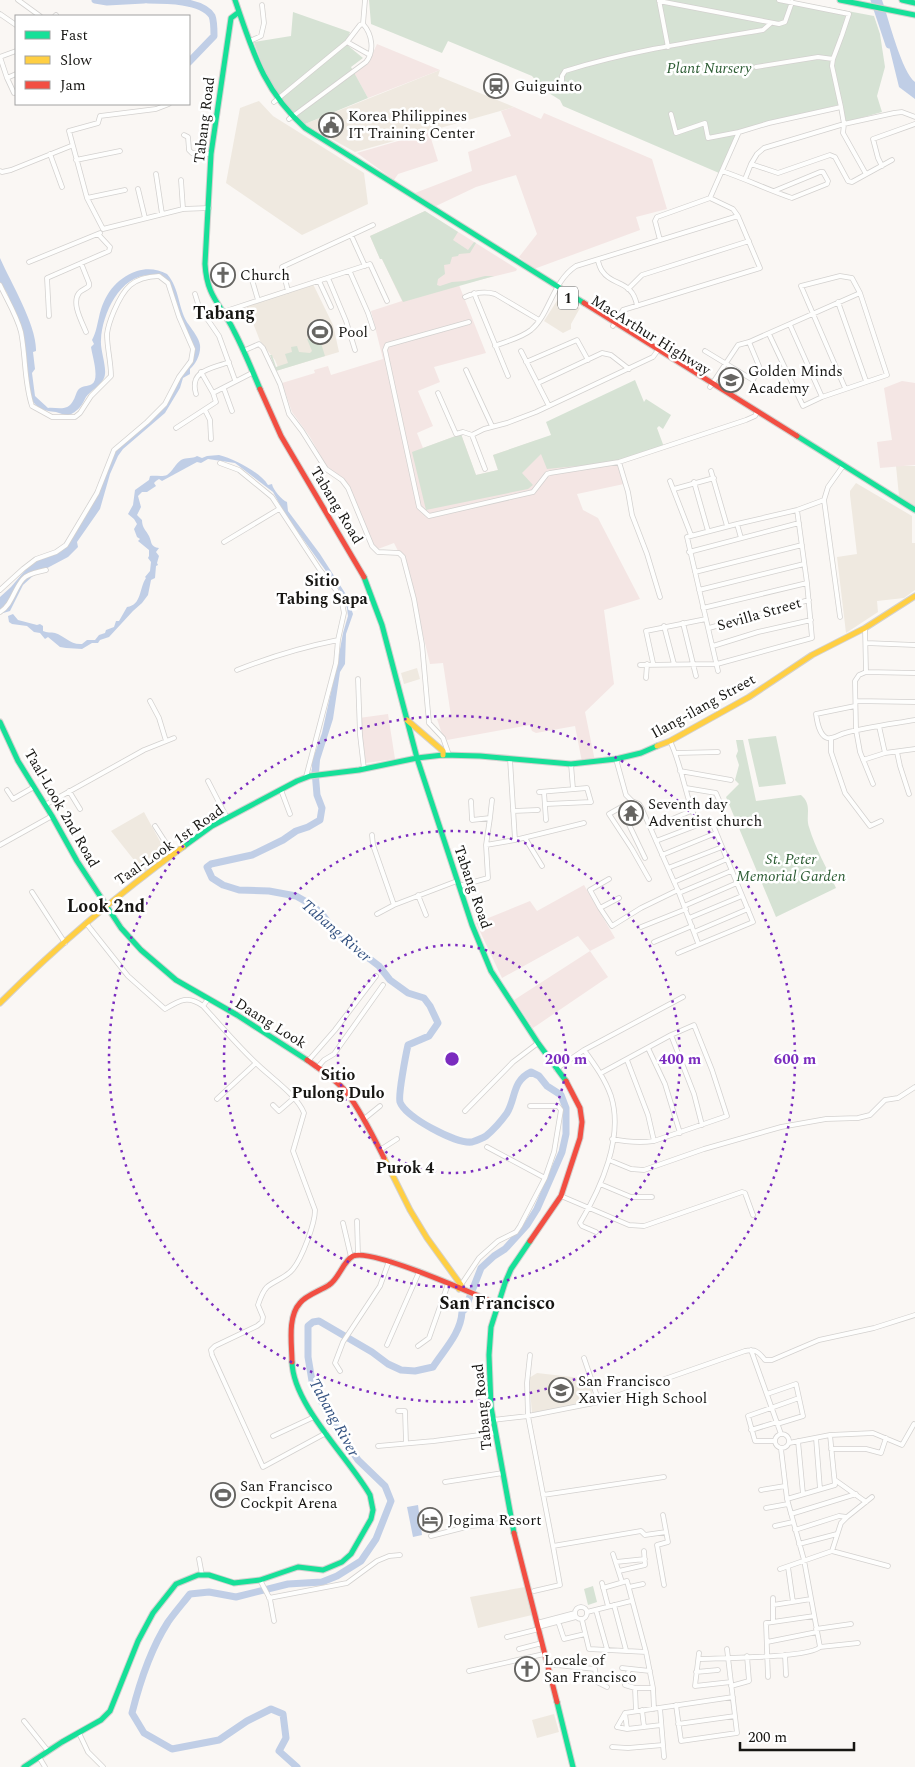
<svg xmlns="http://www.w3.org/2000/svg" width="915" height="1767" font-family="Spectral,serif">
<rect width="100%" height="100%" fill="#faf7f4"/>
<path fill="#efe9e0" d="M440 70 438 76 514 107 355 152 305 124Z
M259 101 273 116 364 173 368 204 302 235 226 183 240 108Z
M313 284 333 325 339 352 279 370 275 360 260 341 246 305Z
M560 296 580 308 571 324V329L563 333 544 321Z
M726 365 746 378 736 395 716 382Z
M896 466H915V506L899 496Z
M856 483 912 516V543H915V590L904 598 877 601 878 612 846 633 837 557 857 554 850 495V491Z
M417 668 420 679 404 684 401 673Z
M144 812 168 856 145 874 111 831Z
M537 1373 590 1379 594 1401 532 1413 529 1378Z
M525 1587 532 1615 478 1628 470 1597Z
M554 1714 559 1732 537 1738 532 1720Z"/>
<path fill="#f4e6e4" d="M377 44 440 70 368 98 354 73 369 61Z
M514 107 541 119 544 113 652 159 667 209 636 217 640 230 534 269 519 257 537 234 516 175 476 187 436 206 415 193 472 171 468 152 511 136 501 111Z
M429 132 438 161 398 174 394 180 357 153Z
M425 211 517 269 516 271 459 285 486 353 434 367 440 382 418 391 433 426 417 433 423 448 461 434 476 475 498 470 493 455 537 440 617 462 624 484 577 494 583 510 598 518 640 599 604 610 614 684 585 712 595 761 582 762 575 726 536 733 532 731 530 725 447 740 442 734 437 719 451 716 443 663 430 664 404 556 402 553 398 551 394 543 378 549 374 545 358 511 349 485 343 479 328 469 310 437 292 412 282 383 315 373 314 370 328 366 331 375 383 359 371 311 402 301 382 259H380L370 236Z
M902 381 915 383V465L880 468 877 442 892 440 884 388Z
M388 714 395 759 366 763 359 718Z
M584 885 615 938 590 951 608 977 533 1028 514 1000 590 951 578 936 502 978 476 923 530 901 537 911Z"/>
<path fill="#d6e2d4" d="M369 0H789L874 16 880 34 885 67 877 96 882 112 846 122 842 104 738 130 719 173 563 106 560 100 544 90 532 76 448 41 442 53 371 24Z
M293 12 350 32 346 44 363 58 351 67 368 98 305 124C277 99 266 77 254 42L291 36Z
M425 211 458 232 453 240 468 250 474 242 476 243 470 253 459 254 458 256 452 257 450 264 444 265 445 274 438 279 437 285 440 286 452 282 465 281 485 276H494L403 302 382 259H380L370 236Z
M315 337 316 341 320 340 325 356 276 371 270 355H272L276 367 288 363 285 354 292 352 291 347 297 346 299 352 310 353 312 351 307 339Z
M635 380 644 402 646 399 671 415 663 429 659 426 657 428 664 447 617 462 547 469 541 454 522 473 533 485 528 489 426 510 412 452 461 434 476 475 498 470 493 455 551 435 546 422Z
M776 736 786 784 759 787 748 739Z
M736 740H743L756 801 801 795C813 805 805 816 809 827 815 848 827 868 836 888L776 917 726 797 739 784 735 780 739 765 736 756 738 751Z
M593 1586 597 1602 588 1605 584 1589Z"/>
<path fill="#c0cee6" d="M874 0H882C888 17 902 73 915 82V99L899 87 885 30Z
M0 258C11 283 37 326 36 351L33 352 35 369 32 373 35 396 48 408C57 407 67 412 73 401 75 398 76 393 78 390 82 385 87 387 92 384 100 379 92 355 91 347L94 344 92 340C96 333 97 325 99 317 104 295 115 279 137 271 147 268 158 269 167 274 180 288 178 311 189 325 193 331 199 338 200 345 201 354 196 364 190 369V374L183 378 180 388 165 413 123 449 118 456 110 474 100 509 77 542 78 547 68 557 34 575 23 585 10 611 0 614V597L11 587 27 568 38 560 68 545 95 500 105 472 116 450 162 408 193 352 168 282C163 280 156 276 150 275 120 275 102 314 101 340 100 351 108 369 104 378 101 386 91 390 86 397 84 400 83 404 80 407 78 410 71 415 68 415 64 415 60 413 56 412 44 411 34 408 30 395L24 338 7 293 0 282Z
M219 455C235 459 261 473 268 485L272 484C273 490 282 500 287 502L288 511 320 554 347 596 353 614 346 634 345 664 340 672 333 719 320 760 319 773 312 774V761L322 733 338 660 343 633 348 616 347 608 341 592 285 514 273 492 235 463 208 459 201 463 197 462 162 481 159 479 156 481 154 483 156 486 147 492H142L138 496 141 507 137 515 142 520C142 528 146 530 149 536 152 542 150 547 159 548L156 552 159 556 157 563 158 565 156 566 155 578 151 580 148 595 142 603 133 611 109 637 100 640 98 643H92L82 649 66 648 60 647 48 637 45 639 40 633 34 632 27 626 12 624 9 622 8 616 13 614 18 620 37 625 40 624 43 626V631C47 633 51 632 55 633 65 636 70 645 82 644L87 640H95L99 635 105 633 106 630 114 627 116 621H119L127 607C142 605 139 588 146 578L145 577 150 571 151 562 148 558 149 556V550L138 541 140 539 137 537 134 529 137 524 134 519 128 514 133 505 135 490 149 480 150 476C155 475 162 477 167 475 173 471 175 464 181 460 187 457 192 459 197 456L202 458 207 456Z
M418 1505 422 1535 413 1537 407 1507Z"/>
<g fill="none" stroke-linecap="round" stroke-linejoin="round">
<path stroke="#c0cee6" stroke-width="7" d="M95 0 107 2 144 0
M148 0C165 0 202 0 212 16 214 21 214 31 214 36L189 62
M874 0 889 45
M297 1767 279 1751 286 1738 283 1714 271 1709 247 1721 219 1740 172 1749 144 1733 132 1713C140 1681 150 1650 168 1622 175 1612 183 1603 190 1594L209 1592 236 1597 288 1584 322 1582 337 1576 361 1561 376 1539 391 1501 385 1486 358 1460 342 1436 325 1409 312 1381 308 1357V1326L313 1322 319 1321 372 1352 388 1364 401 1370 415 1371 433 1367C444 1350 461 1333 462 1312L465 1309 481 1268 494 1256 505 1249 527 1225 537 1209 562 1152 566 1134V1108L561 1095 547 1086 539 1076 531 1072C512 1081 516 1098 507 1113 502 1120 492 1131 486 1136 483 1138 475 1141 472 1142 456 1144 405 1117 400 1102 398 1095 406 1054 408 1045L429 1036 438 1023 430 1006 424 998 408 993 390 980 379 966 337 934 322 914 312 905 296 896 269 891 239 890 223 885 212 878 207 867 211 864 252 855 283 840 296 831 308 827 320 820 322 808 317 795 315 771"/>
<defs>
<path id="street" d="M18 0 40 16
M659 0 668 47
M659 1 779 24 785 22 792 2
M0 14 16 25
M55 16 56 15
M250 41 261 36 264 23 262 5
M347 42 370 55
M0 57 7 78
M0 57 16 51
M756 67 818 57 833 59
M532 89 562 83V76L565 71C629 51 696 41 763 30L771 23
M14 93 7 78 16 74
M274 102 347 42 360 25 363 24 365 0
M169 104 156 109 100 116 98 123 69 131 87 198 103 229 183 209 209 208
M841 107 844 124 843 133 866 174
M671 114 676 133 705 123 708 138 739 132
M289 119 366 62C375 51 372 34 363 24
M184 135 188 137 189 150 192 153 211 154
M50 154 62 187
M76 160 120 151
M892 160 852 182 848 181 835 157 830 155 778 173 751 164 757 154 764 148 844 124 894 113 902 112 915 117
M882 166 878 158 873 139 915 124
M0 171 2 172 11 170 71 146
M722 171C746 179 768 190 792 198L827 184 828 181 823 172H820L774 191
M156 174 162 214
M745 179 751 164
M181 180 183 209
M138 189 145 218
M87 198 125 190
M710 198 739 132 769 123 841 107 832 66 833 59 842 35 849 14 779 0
M351 235 365 266
M598 261C599 264 600 269 603 272 612 286 633 280 637 306
M29 262 100 233
M81 263 89 283V286C86 289 81 290 79 293 71 303 82 322 86 332
M350 272 368 313 373 328
M250 273 258 300
M328 278 346 321 355 350
M319 281 331 307
M0 285C7 300 17 316 21 332 26 357 24 382 32 406L52 417H75L80 413 91 396 111 376C111 362 107 348 107 334 108 326 111 318 114 311 124 288 132 277 159 276L168 283 179 317 193 349 191 361 179 377 165 404 147 422 114 450 97 493 66 545 56 552 36 559 23 569 0 590
M628 289 642 275 749 241
M288 291 282 267 373 225
M474 293 508 376
M195 294 199 307 219 336 235 380
M465 297C474 293 484 291 495 294L539 320
M838 302 866 381
M223 312 370 264 387 301
M49 316 47 278 109 251 110 247 98 234
M469 322 387 345 385 350 419 507 429 516 533 492 547 474 550 473 619 462 746 420 755 416 757 412
M790 325 822 397
M613 326 623 310 760 268 738 216 733 209 710 198 657 217 655 221 660 240
M769 334 803 406 822 397 887 375 860 293 852 278 840 276 801 286 845 388
M495 346C507 341 521 338 531 330 550 314 552 282 576 266L738 216
M243 351 259 344 263 348 280 384 289 414 302 431 326 469 342 480 348 488 372 546 378 552 399 553 403 557 414 599 422 644 429 723 443 738 449 755
M521 351 549 406
M705 351 753 380 759 366 749 342
M526 362 577 340 588 360
M466 370 492 426
M201 372 213 393 252 373
M538 383 602 353 611 355 629 369
M710 387 738 345 749 342 860 293
M224 389 232 411
M438 393 456 434 463 432 472 435 484 429 507 423 536 412 653 357 658 350
M196 394C189 370 211 369 229 362
M205 410 210 420 211 439
M176 428 216 402 213 393
M472 435 485 469
M619 462 628 492 632 515 647 554 660 597
M220 463 239 470 272 497 320 570 336 590 342 603 344 613 338 640 336 663 306 777
M711 471 727 526
M670 481 691 535
M694 482 708 531
M674 489 714 478
M737 524 741 538
M224 542 279 509
M689 552 799 523
M695 572 802 545
M699 590 804 564
M703 608 807 583
M0 612C12 605 14 589 23 579 28 573 39 572 46 570
M840 617 824 500 828 487 843 466
M683 623 696 676
M664 626 674 664
M709 628 809 600
M865 628 866 672 859 675 855 681 856 730 860 752 873 784
M866 643 915 645
M713 646 758 632 811 620
M653 663 646 631 706 619
M640 665 717 664 812 638 807 583 797 510
M237 670C270 657 303 647 338 640
M718 671 687 537 737 524 797 510 824 500
M866 672 915 673
M646 678 647 664
M358 679 360 735 364 769
M150 701 159 718 166 741
M856 701 915 702
M855 706 816 714C817 721 819 735 827 738 832 740 840 734 845 733 868 727 892 724 915 720
M879 726 885 753
M831 739V752L845 793 870 826 881 821
M670 741C683 768 685 798 698 825
M897 752 900 766 909 794
M676 753 718 752
M510 759 515 840
M616 759 626 795 632 801 609 814 632 849 649 879
M863 760 885 753 915 749
M571 764 573 789
M680 771 731 780
M208 781 227 818
M686 788 716 793 719 800
M7 790 13 799 34 787
M281 790 290 814
M69 791 80 809
M539 792 587 788 591 802 546 804
M544 792 546 820
M632 801 639 804 642 809 679 893 698 943
M45 805 144 750 174 738
M621 808 645 858
M513 811 538 810
M490 818 492 800
M155 826 173 854
M651 828 691 811
M372 835 373 845 394 905 457 881
M525 838 542 866
M656 841 711 820 753 922 678 953
M0 845 52 816
M486 845 515 840 584 823
M662 855 716 833
M668 868 722 847
M609 879 590 890 600 908 619 898
M674 882 727 859
M459 886 488 878 486 845 490 818 472 820 471 801
M32 892 65 943
M679 893 731 871
M418 895 426 915
M684 906 737 883
M600 908 612 926 641 908 678 890
M377 914 394 905
M689 918 742 896
M86 923 128 976 165 1009C180 1000 188 995 203 1006
M641 927 686 909
M694 932 748 909
M654 942 692 926
M208 999 203 1006C220 1025 237 1045 256 1063 270 1077 297 1095 304 1113L293 1151 315 1210C315 1224 302 1258 293 1269 286 1278 275 1280 267 1287 263 1291 260 1299 258 1305L263 1317 262 1322 257 1326 215 1346 211 1350 212 1355 263 1467 326 1433
M671 1035 694 1094 702 1125
M648 1048 665 1084 680 1133
M584 1050C595 1065 605 1079 611 1096 624 1137 601 1188 580 1223L582 1226 596 1232
M627 1060 648 1115 654 1141
M308 1061 335 1030 376 976
M317 1068 324 1060 334 1054 383 985
M556 1069 584 1050 683 997
M601 1073 671 1035 694 1025 712 1070 727 1116 654 1141C640 1143 627 1142 612 1139
M217 1099 256 1063
M273 1105 279 1111 294 1098
M465 1111 513 1062 538 1043
M364 1119 380 1106
M487 1147 545 1178
M380 1150 397 1139
M609 1160 631 1169 644 1170 704 1149 781 1127 826 1119 858 1118 870 1115 885 1100 898 1098 915 1087
M600 1184 631 1197H652
M561 1196 629 1225 644 1226 742 1192 745 1193 753 1215
M357 1221 358 1255
M343 1223 351 1257
M461 1285 479 1258 498 1241 516 1232 520 1226 545 1178 554 1152 561 1110 558 1106H530
M387 1345 419 1272
M418 1346 429 1338 448 1284
M751 1350 781 1434
M530 1355 527 1383 528 1416 553 1546 641 1531 645 1535 666 1532
M584 1358 599 1402
M340 1371 335 1363 343 1342 380 1286 389 1261
M767 1394 796 1384 803 1416 777 1424
M398 1411H405L406 1443
M493 1420 528 1416 599 1402 745 1351C755 1349 758 1351 765 1360H772L819 1340 874 1328 915 1315
M751 1430 777 1422
M775 1441a7 7 0 1 1 14 0a7 7 0 1 1-14 0Z
M273 1436 314 1417
M816 1438 820 1489
M775 1441H755L748 1416 799 1398
M798 1441 803 1494
M789 1443 830 1435 873 1433 902 1445 914 1424
M378 1446 434 1441 495 1433
M781 1449 787 1499 804 1560 820 1647
M831 1449H866L881 1453 886 1438
M835 1480 866 1502
M445 1482 503 1473
M761 1490 785 1486
M543 1495 664 1477
M787 1499 835 1485 830 1435
M766 1508 788 1504
M791 1514 856 1494
M663 1515 668 1542 657 1545 664 1585
M775 1526 793 1522
M795 1530 839 1516 847 1517
M431 1536 470 1526 511 1522
M799 1544 837 1534
M832 1551 841 1523 847 1517 872 1497
M613 1554 622 1582
M199 1559 202 1575
M616 1562 645 1559
M788 1567 793 1602
M780 1569 832 1551 888 1566
M619 1571 645 1565 644 1551
M260 1580 270 1599 274 1621
M602 1583 608 1606
M629 1587 643 1584
M603 1588 627 1581 646 1652
M534 1591 560 1585 553 1546
M269 1598 347 1583 377 1561 389 1556 400 1555
M614 1605 626 1650
M773 1605 811 1599
M575 1613a6 6 0 1 1 12 0a6 6 0 1 1-12 0Z
M596 1610 607 1649
M587 1612 631 1601
M557 1618 564 1639 585 1634
M582 1620 589 1649 646 1652 653 1688 654 1709
M773 1622V1598
M537 1623 575 1613
M538 1627 576 1617
M816 1629 851 1624
M507 1637 539 1629
M767 1642 817 1632
M519 1649 542 1643
M699 1653 695 1686 731 1682
M785 1655 786 1675
M699 1659C719 1658 810 1658 820 1647L858 1643
M547 1664 595 1669 597 1682 607 1687
M622 1668 650 1671
M629 1669 625 1685 635 1688H653
M469 1671 544 1654
M696 1672 718 1670
M768 1677 766 1623 814 1616
M731 1686 749 1681 747 1656
M635 1688 636 1711
M676 1705 681 1741 737 1733 727 1649
M660 1708 664 1757
M642 1710 644 1727
M625 1713 733 1697
M625 1713 617 1727 627 1729 661 1725
M625 1713 627 1729
M24 1721 48 1751
M678 1724 735 1716
M79 1733 88 1752 103 1767
M612 1747 628 1748 663 1745
M39 1757 45 1767"/>
<path id="fast" d="M235 0C253 52 263 90 305 128L584 303
M840 0 915 15
M902 0 915 3
M239 12 231 18 211 154 205 264C207 298 221 304 234 331 244 350 252 370 260 389
M797 436 915 510
M364 577 382 625 417 758 472 925 491 971 538 1043 566 1081
M0 722 18 761 52 816 77 861 121 928 141 950 176 980 237 1015 307 1060
M183 847 212 826 297 781 310 776 359 770 417 758 443 755 480 756 571 764 616 759 641 753 657 746
M514 1533 491 1407 489 1355 491 1327 505 1283 511 1269 530 1241
M557 1702 573 1767
M24 1767 62 1742 101 1720 110 1711 138 1641 153 1613 176 1584 198 1575H209L234 1583 260 1580 298 1567 323 1570 342 1562 351 1554 371 1519 373 1510 370 1495C349 1458 293 1405 292 1362"/>
<path id="slow" d="M407 720 443 751V755
M657 746 670 741 749 697 812 655 865 628 915 596
M0 1003C57 946 118 894 183 847
M384 1158 410 1210 427 1238 461 1285 459 1289"/>
<path id="jam" d="M584 303 797 436
M260 389 281 436 364 577
M307 1060C321 1070 337 1080 347 1093 362 1113 373 1136 384 1158
M530 1241 561 1196 580 1138 582 1122 580 1108 566 1081
M292 1362C292 1345 287 1317 300 1303 306 1295 320 1291 329 1285 339 1279 343 1261 353 1256 372 1248 474 1294 497 1304
M514 1533 557 1702"/>
</defs>
<use href="#street" stroke="#d3d1cf" stroke-width="5.5"/>
<use href="#fast" stroke="#d3d1cf" stroke-width="7"/>
<use href="#slow" stroke="#d3d1cf" stroke-width="7"/>
<use href="#jam" stroke="#d3d1cf" stroke-width="7"/>
<use href="#street" stroke="#fefefd" stroke-width="4"/>
<use href="#fast" stroke="#16e098" stroke-width="5"/>
<use href="#slow" stroke="#ffcf43" stroke-width="5"/>
<use href="#jam" stroke="#f24e42" stroke-width="5"/>
</g>
<g fill="none" stroke="#7b2cbf" stroke-width="2.5" stroke-dasharray="2.5 5">
<circle cx="452" cy="1059" r="114"/>
<circle cx="452" cy="1059" r="228"/>
<circle cx="452" cy="1059" r="343"/>
</g>
<defs>
<symbol id="station-ring" viewBox="-11 -11 22 22"><circle r="9.5" fill="#fff" stroke="#666562" stroke-width="1.5"/><path d="M-3-6H3Q5-6 5-4V2Q5 4 3 4L4.5 6H3L1.5 4h-3L-3 6H-4.5L-3 4Q-5 4-5 2V-4Q-5-6-3-6ZM-3.5-4v3h7v-3ZM-3.5 1v1.5H-2V1ZM2 1v1.5H3.5V1Z" fill="#666562"/></symbol>
<symbol id="civic-ring" viewBox="-11 -11 22 22"><circle r="9.5" fill="#fff" stroke="#666562" stroke-width="1.5"/><path d="M-.6-6.5H3V-4.5H.6V-3L4-1V1h2V6H-6V1h2V-1L-.6-3ZM-1.2 2.5V6h2.4V2.5Z" fill="#666562"/></symbol>
<symbol id="church-ring" viewBox="-11 -11 22 22"><circle r="9.5" fill="#fff" stroke="#666562" stroke-width="1.5"/><path d="M-1.2-6h2.4v3.5h3.3v2.4h-3.3V6h-2.4V-.1h-3.3v-2.4h3.3Z" fill="#666562"/></symbol>
<symbol id="stadium-ring" viewBox="-11 -11 22 22"><circle r="9.5" fill="#fff" stroke="#666562" stroke-width="1.5"/><path d="M0-5a6.5 5 0 1 0 0 10a6.5 5 0 1 0 0-10ZM-3.5-1.8h7v3.6h-7Z" fill="#666562"/></symbol>
<symbol id="school-ring" viewBox="-11 -11 22 22"><circle r="9.5" fill="#fff" stroke="#666562" stroke-width="1.5"/><path d="M0-5L7-2L0 1L-7-2ZM-4 1L0 2.5L4 1V4Q0 6-4 4Z" fill="#666562"/></symbol>
<symbol id="temple-ring" viewBox="-11 -11 22 22"><circle r="9.5" fill="#fff" stroke="#666562" stroke-width="1.5"/><path d="M0-6L5-2H3V0L6.5 2.5H4V6H1.5V3h-3V6H-4V2.5H-6.5L-3 0V-2H-5Z" fill="#666562"/></symbol>
<symbol id="hotel-ring" viewBox="-11 -11 22 22"><circle r="9.5" fill="#fff" stroke="#666562" stroke-width="1.5"/><path d="M-6-4.5h1.5V1H6V5H4.5V3h-9V5H-6ZM-4 0a1.8 1.8 0 1 1 3.6 0ZM.5 0V-2.5h3Q6-2.5 6 0Z" fill="#666562"/></symbol>
</defs>
<g fill-rule="evenodd">
<use href="#station-ring" x="482" y="72" width="28" height="28"/>
<use href="#civic-ring" x="317" y="111" width="28" height="28"/>
<use href="#church-ring" x="209" y="261" width="28" height="28"/>
<use href="#stadium-ring" x="306" y="318" width="28" height="28"/>
<use href="#school-ring" x="717" y="366" width="28" height="28"/>
<use href="#temple-ring" x="617" y="799" width="28" height="28"/>
<use href="#school-ring" x="547" y="1376" width="28" height="28"/>
<use href="#stadium-ring" x="209" y="1481" width="28" height="28"/>
<use href="#hotel-ring" x="416" y="1506" width="28" height="28"/>
<use href="#church-ring" x="513" y="1655" width="28" height="28"/>
</g>
<g text-anchor="middle" stroke-width="5" stroke-linejoin="round" paint-order="stroke">
<rect fill="#fff" stroke="#5d5c5a" stroke-width="1" x="558" y="286.5" width="20" height="23" rx="4"/>
<g font-size="14" font-weight="bold" fill="#171613">
<text x="568" y="303">1</text>
</g>
<g font-size="15" font-style="italic" fill="#2c5c33" stroke="#fff">
<text x="709" y="73">Plant Nursery</text>
<text x="791" y="864">St. Peter<tspan x="791" dy="17">Memorial Garden</tspan></text>
</g>
<g font-size="15" fill="#171613" stroke="#fff" text-anchor="start">
<text x="514" y="91">Guiguinto</text>
<text x="348" y="121">Korea Philippines<tspan x="348" dy="17">IT Training Center</tspan></text>
<text x="240" y="280">Church</text>
<text x="338" y="337">Pool</text>
<text x="748" y="376">Golden Minds<tspan x="748" dy="17">Academy</tspan></text>
<text x="648" y="809">Seventh day<tspan x="648" dy="17">Adventist church</tspan></text>
<text x="578" y="1386">San Francisco<tspan x="578" dy="17">Xavier High School</tspan></text>
<text x="240" y="1491">San Francisco<tspan x="240" dy="17">Cockpit Arena</tspan></text>
<text x="448" y="1525">Jogima Resort</text>
<text x="544" y="1665">Locale of<tspan x="544" dy="17">San Francisco</tspan></text>
</g>
<g font-size="15" fill="#171613" stroke="#fff">
<text transform="translate(204 120) rotate(-83)" y="5">Tabang Road</text>
<text transform="translate(651 335) rotate(32)" y="5">MacArthur Highway</text>
<text transform="translate(337 505) rotate(59)" y="5">Tabang Road</text>
<text transform="translate(759 614) rotate(-16)" y="5">Sevilla Street</text>
<text transform="translate(703 706) rotate(-29)" y="5">Ilang-ilang Street</text>
<text transform="translate(62 808) rotate(60)" y="5">Taal-Look 2nd Road</text>
<text transform="translate(169 845) rotate(-35)" y="5">Taal-Look 1st Road</text>
<text transform="translate(473 887) rotate(71)" y="5">Tabang Road</text>
<text transform="translate(271 1023) rotate(32)" y="5">Daang Look</text>
<text transform="translate(482 1407) rotate(-96)" y="5">Tabang Road</text>
</g>
<g font-size="16" font-weight="bold" fill="#171613" stroke="#fff">
<text x="322" y="586">Sitio<tspan x="322" dy="18">Tabing Sapa</tspan></text>
<text x="338" y="1080">Sitio<tspan x="338" dy="18">Pulong Dulo</tspan></text>
<text x="405" y="1173">Purok 4</text>
</g>
<g font-size="16" font-style="italic" fill="#355382" stroke="#fff">
<text transform="translate(337 930) rotate(41)" y="6">Tabang River</text>
<text transform="translate(335 1417) rotate(61)" y="6">Tabang River</text>
</g>
<g font-size="18" font-weight="bold" fill="#171613" stroke="#fff">
<text x="224" y="319">Tabang</text>
<text x="106" y="912">Look 2nd</text>
<text x="497" y="1309">San Francisco</text>
</g>
</g>
<circle cx="452" cy="1059" r="8" fill="#7b2cbf" stroke="#fff" stroke-width="2.5"/>
<g font-size="15" text-anchor="middle" font-weight="bold" fill="#7b2cbf" stroke="#fff" stroke-width="5" stroke-linejoin="round" paint-order="stroke">
<text x="566" y="1064">200 m</text>
<text x="680" y="1064">400 m</text>
<text x="795" y="1064">600 m</text>
</g>
<rect x="15" y="15" width="175" height="90" fill="#ffffff" stroke="#a2a2a1"/>
<rect x="25" y="31" width="25" height="8" fill="#16e098" stroke="#a2a2a1"/>
<text x="60" y="40" font-size="15" fill="#171613">Fast</text>
<rect x="25" y="56" width="25" height="8" fill="#ffcf43" stroke="#a2a2a1"/>
<text x="60" y="65" font-size="15" fill="#171613">Slow</text>
<rect x="25" y="81" width="25" height="8" fill="#f24e42" stroke="#a2a2a1"/>
<text x="60" y="90" font-size="15" fill="#171613">Jam</text>
<path d="M740 1742v8h114v-8" fill="none" stroke="#171613" stroke-width="2.5"/>
<text x="748" y="1742" font-size="15" fill="#171613" stroke="#ffffff" stroke-width="4" paint-order="stroke">200 m</text>
</svg>
